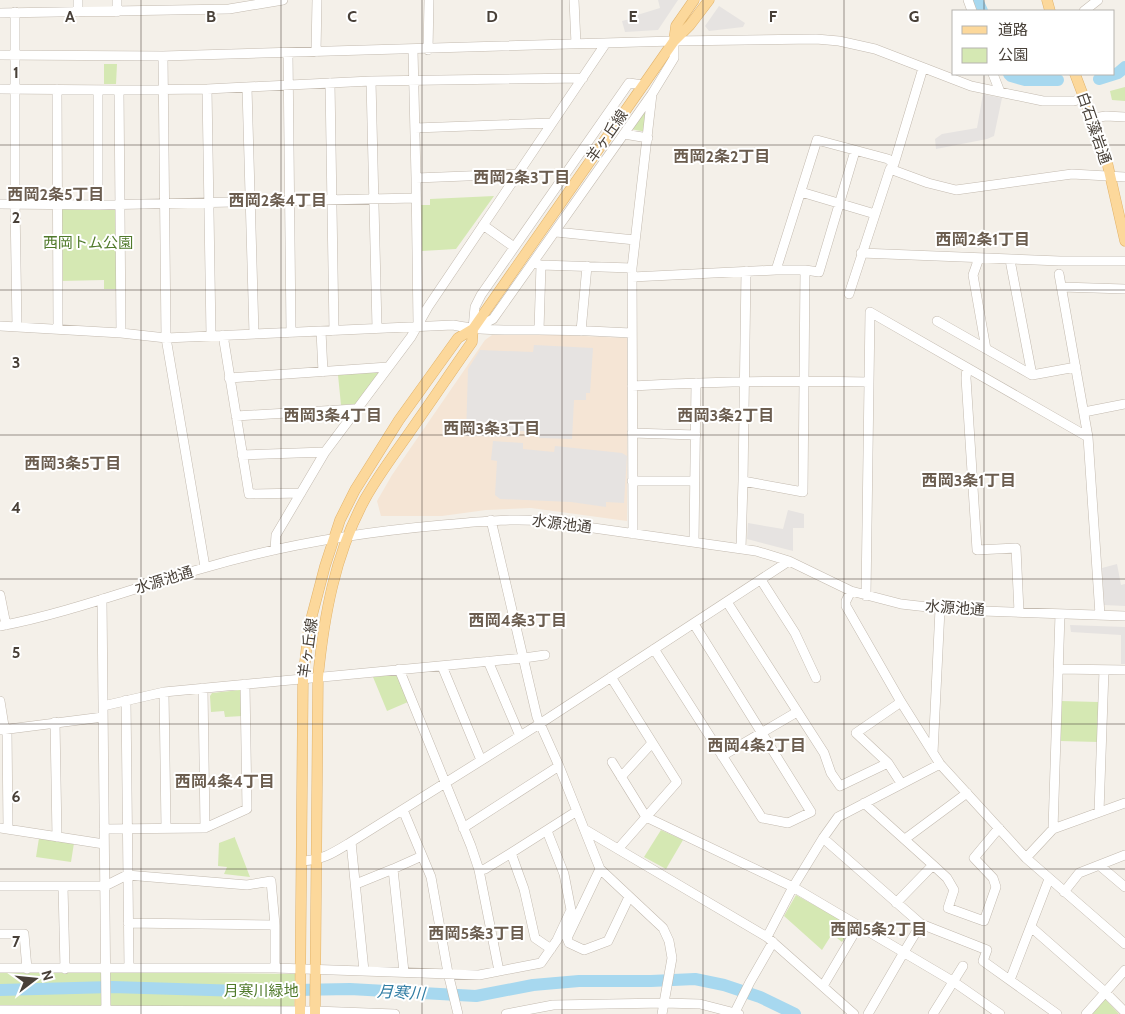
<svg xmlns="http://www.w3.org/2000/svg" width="1125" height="1014" font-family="Cabin,'Noto Sans JP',sans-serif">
<rect width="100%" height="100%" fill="#f4f0e9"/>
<path fill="#f5e5d5" d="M540 334 627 338V521L531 508 486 510 442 516H381L377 501 392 475 485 340 492 335Z"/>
<path fill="#d5e8b3" d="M104 64H117L116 84H104Z
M1125 87V101L1112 100 1110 91Z
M650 103 647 132 630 129Z
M494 196 456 249 422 251 421 205H430V199Z
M60 207H117V289H104V280L60 281Z
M382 370 357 404 341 405 338 375Z
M394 675 397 676 408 702 387 711 373 677Z
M240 690 242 692 243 716 225 717 224 711 211 712 210 696 212 693Z
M1061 701 1098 702V742L1060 741Z
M661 830 683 840 666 869 644 857Z
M235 837V838L250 877 224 874 227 867 218 866 219 843Z
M39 838 74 843 71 862 36 857Z
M796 895 850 925 851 928 842 942 832 934 822 950 784 916Z
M0 971 295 974 294 1009 40 1007 0 1005Z
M1103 999 1106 1000 1119 1014H1091Z"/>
<path fill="#e6e3e1" d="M658 0H678L658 30 625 32 622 21 634 18V16L660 8Z
M719 6 745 23 743 27 709 31 705 26Z
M983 94 1002 98 994 136 987 139 936 149 935 139 942 134 977 128Z
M534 345 593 348 590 393H586V400H574L572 439 539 438V432L520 431 519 437 466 436 468 369 480 350 533 352Z
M493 441 523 443V449L554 452 555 446 622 453 627 456 624 503 606 502V507L571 502 500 499 495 495 497 461 491 460Z
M788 510 804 514V528H793V551L747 539 748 523 783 529Z
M1117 564 1121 585 1125 584V606L1104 605 1102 568Z
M1070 625 1125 627V664H1121V635L1071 632Z"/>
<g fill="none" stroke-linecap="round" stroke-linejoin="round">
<path stroke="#a7d8ef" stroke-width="12" d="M977 0 982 11
M1009 74 1011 76 1025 80H1058
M1099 79 1118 73 1125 67
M0 990 112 987 242 991 350 989 476 996 533 985 579 981H651L695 979 724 985 760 997 795 1014"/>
<defs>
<path id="minor" d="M78 0V12
M117 0V12
M574 0 576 44
M968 0 972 11
M1084 11 1098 0
M15 12V204L17 327
M0 13 229 9 283 0
M413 50 416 178 418 324
M428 50 429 0
M316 52 317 0
M288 53 291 333
M0 55 163 56 674 41 816 39 839 41 875 49 971 86 1043 101H1074L1085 98
M163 56 166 338 205 567
M993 74 1000 92
M371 81 377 328
M330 83 334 331
M247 88 254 334
M0 89 119 90 207 89 371 81 583 78
M57 89 58 329
M207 89 211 335
M98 90V205
M119 90 121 333
M1093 118 1106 116 1125 117
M415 128 552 123
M624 134 648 138
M855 151 819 272 805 270H776L817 140 888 159 894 164
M890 169 928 183 956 190 1072 174 1125 177
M416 178 517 174
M801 192 875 214
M0 204 98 205 416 198
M483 225 514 247
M556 232 635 240
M861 253 1060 261H1125
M979 258 973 275 986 349
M1010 260 1032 375
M534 263 541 265 632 268
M1059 274 1088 437 1100 615
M632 277 776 270
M1062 287 1125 289
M849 294 890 169 894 164 923 68
M937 321 1032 375 1076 367
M0 326 121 333 166 338 453 325C482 331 510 330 538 330 569 330 600 331 631 333
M475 328 493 319 652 94 674 58V41
M473 329 475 307 481 295 629 83 643 85
M539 330 541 265
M321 331 323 372
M581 331 587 266
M223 335 249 494 301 493
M967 368 966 378 977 550 1016 548 1019 612
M229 378 388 367
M632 386C711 382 790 380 869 382
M1084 412 1125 404
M236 416 355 409
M632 433 696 435
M242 455 325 452
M632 481H694
M743 481 803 492 805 270
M491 520 537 717 559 766 600 869 663 928 669 941 672 958 662 1014
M633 534 632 268 652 94
M694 542 696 383
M741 549 743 481 746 271
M275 550 276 535 325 452 411 337 428 307 606 43
M761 580 795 633 816 678
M851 591 846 601V606L901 702 940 764 1026 858 1125 944
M0 595 6 625
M866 596 870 312 1088 437
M102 599 106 1014
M727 602 824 753 831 773 840 786 888 763
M0 626C69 613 136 587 204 568 281 545 362 532 442 525 477 522 510 518 544 521L756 551 789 561 851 591 901 604 954 610 1125 616
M654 649 762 818 788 823 811 812 694 624
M488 661 520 736
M442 666 481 760
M399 669 471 846 479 870 499 971
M1058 669 1125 670
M611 677 677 782 618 849
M203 688 205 828
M164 692 166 828
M126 700 129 968
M0 701 4 726 7 729 8 829
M901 702 856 733 888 763 901 783
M103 706 164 692 524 658 545 655
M55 722 57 837
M1 730 103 717
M933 753 940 609
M722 756 797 712
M612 762 646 817 793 887 954 982 1000 1014
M621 777 652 743
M864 803 933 865 896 903
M403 810 431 877 448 973 458 1014
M1099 812 1104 670
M0 828 104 844
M463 828 559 766
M104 829 205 828 247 809 245 684
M584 829 767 937 854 1014
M1053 829 1060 614
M823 838 921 924 904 952 868 1014
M905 839 967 793
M351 842 364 971
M511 853 524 889 535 938 551 949
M1026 858 1053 829 1125 803
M302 861C323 860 333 853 351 842L541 723 789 561
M933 865 947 878 954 890 948 908 984 921 996 887 993 878 974 858 999 828
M1099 865 1125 887
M600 869 567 938 569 943 584 950 608 941 629 897
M479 870 485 869 511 853 577 811
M356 884 393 869
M0 886H105L127 875 247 885 271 881 275 925V968
M63 886 65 969
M1064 892 1079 873 1125 855
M128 923 275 925
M921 924 987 950 983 961 1057 1014
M1031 927 1105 992 1125 1012
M0 934H24L27 969
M767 937 793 887 823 838 838 817 940 764
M0 968H275L479 975 541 963 557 940 571 910 564 874 547 831
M404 972 393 869 422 856
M1010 980 1049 879
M823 986 859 925
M0 1010 315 1011 395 1014
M735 1012 750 982 773 942
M506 1014 553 1005 664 1003 700 1004 739 1014
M933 1014 963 966
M1086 1014 1125 970"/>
<path id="major" d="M1047 0 1050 11
M674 41 676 26 694 0
M1075 74 1105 153 1125 241
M300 1014 303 679 309 627 325 566 340 520 355 490 399 420 458 338 473 329 674 41 690 25 709 0
M315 1014 318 677C324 616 335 554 365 499 380 472 399 448 416 423 435 396 453 369 472 342L473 329"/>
</defs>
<use href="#minor" stroke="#c3baaf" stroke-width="10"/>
<use href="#major" stroke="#e2b36a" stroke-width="11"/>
<use href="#minor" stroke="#fff" stroke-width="9"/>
<use href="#major" stroke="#fcd89b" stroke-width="10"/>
</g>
<path fill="none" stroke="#484038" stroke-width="1" stroke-opacity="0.55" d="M141 0V1014M281 0V1014M422 0V1014M562 0V1014M703 0V1014M844 0V1014M984 0V11M984 74V1014M0 145H1125M0 290H1125M0 435H1125M0 579H1125M0 724H1125M0 869H1125"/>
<g text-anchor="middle" stroke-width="4" stroke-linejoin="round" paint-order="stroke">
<g font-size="15" fill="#484038" stroke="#fff">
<text transform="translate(1094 128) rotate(71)" y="5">白石藻岩通</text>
<text transform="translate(607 136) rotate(-55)" y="5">羊ヶ丘線</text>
<text transform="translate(562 524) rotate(7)" y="5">水源池通</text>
<text transform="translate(164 580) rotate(-17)" y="5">水源池通</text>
<text transform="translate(955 608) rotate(4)" y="5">水源池通</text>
<text transform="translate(308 648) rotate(-82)" y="5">羊ヶ丘線</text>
</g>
<g font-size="15" fill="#507a2b" stroke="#fff">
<text x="88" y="248">西岡トム公園</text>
<text x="261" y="996">月寒川緑地</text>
</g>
<g font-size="16" font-weight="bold" fill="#6b5d4f" stroke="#fff">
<text x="722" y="162">西岡2条2丁目</text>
<text x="522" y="183">西岡2条3丁目</text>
<text x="56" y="200">西岡2条5丁目</text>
<text x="278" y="206">西岡2条4丁目</text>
<text x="983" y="245">西岡2条1丁目</text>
<text x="333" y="421">西岡3条4丁目</text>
<text x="726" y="421">西岡3条2丁目</text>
<text x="492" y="434">西岡3条3丁目</text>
<text x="73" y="469">西岡3条5丁目</text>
<text x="969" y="486">西岡3条1丁目</text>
<text x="518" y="626">西岡4条3丁目</text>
<text x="757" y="751">西岡4条2丁目</text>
<text x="225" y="787">西岡4条4丁目</text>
<text x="879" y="935">西岡5条2丁目</text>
<text x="477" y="939">西岡5条3丁目</text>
</g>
<g font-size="16" font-style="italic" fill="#2f7ca3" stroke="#fff">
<text transform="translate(401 992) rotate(3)" y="6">月寒川</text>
</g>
</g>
<g font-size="16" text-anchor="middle" font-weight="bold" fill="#484038" stroke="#fff" stroke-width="4" stroke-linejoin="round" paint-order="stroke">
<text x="70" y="22">A</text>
<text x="211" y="22">B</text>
<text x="352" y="22">C</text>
<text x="492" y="22">D</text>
<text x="633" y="22">E</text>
<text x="773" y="22">F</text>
<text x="914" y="22">G</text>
<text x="16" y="78">1</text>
<text x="16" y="223">2</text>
<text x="16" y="368">3</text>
<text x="16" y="513">4</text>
<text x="16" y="658">5</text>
<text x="16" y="802">6</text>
<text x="16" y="947">7</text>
</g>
<rect x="952" y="10" width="162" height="65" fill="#ffffff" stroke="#b6b3af"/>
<rect x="962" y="26" width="25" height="8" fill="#fcd89b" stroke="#b6b3af"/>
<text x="998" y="35" font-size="15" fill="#484038">道路</text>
<rect x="962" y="48" width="25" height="15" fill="#d5e8b3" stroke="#b6b3af"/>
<text x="998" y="60" font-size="15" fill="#484038">公園</text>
<g transform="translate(35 979) rotate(74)" stroke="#ffffff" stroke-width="4" paint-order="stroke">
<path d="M0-4L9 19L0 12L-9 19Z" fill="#484038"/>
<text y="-8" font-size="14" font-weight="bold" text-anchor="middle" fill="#484038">N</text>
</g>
</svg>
